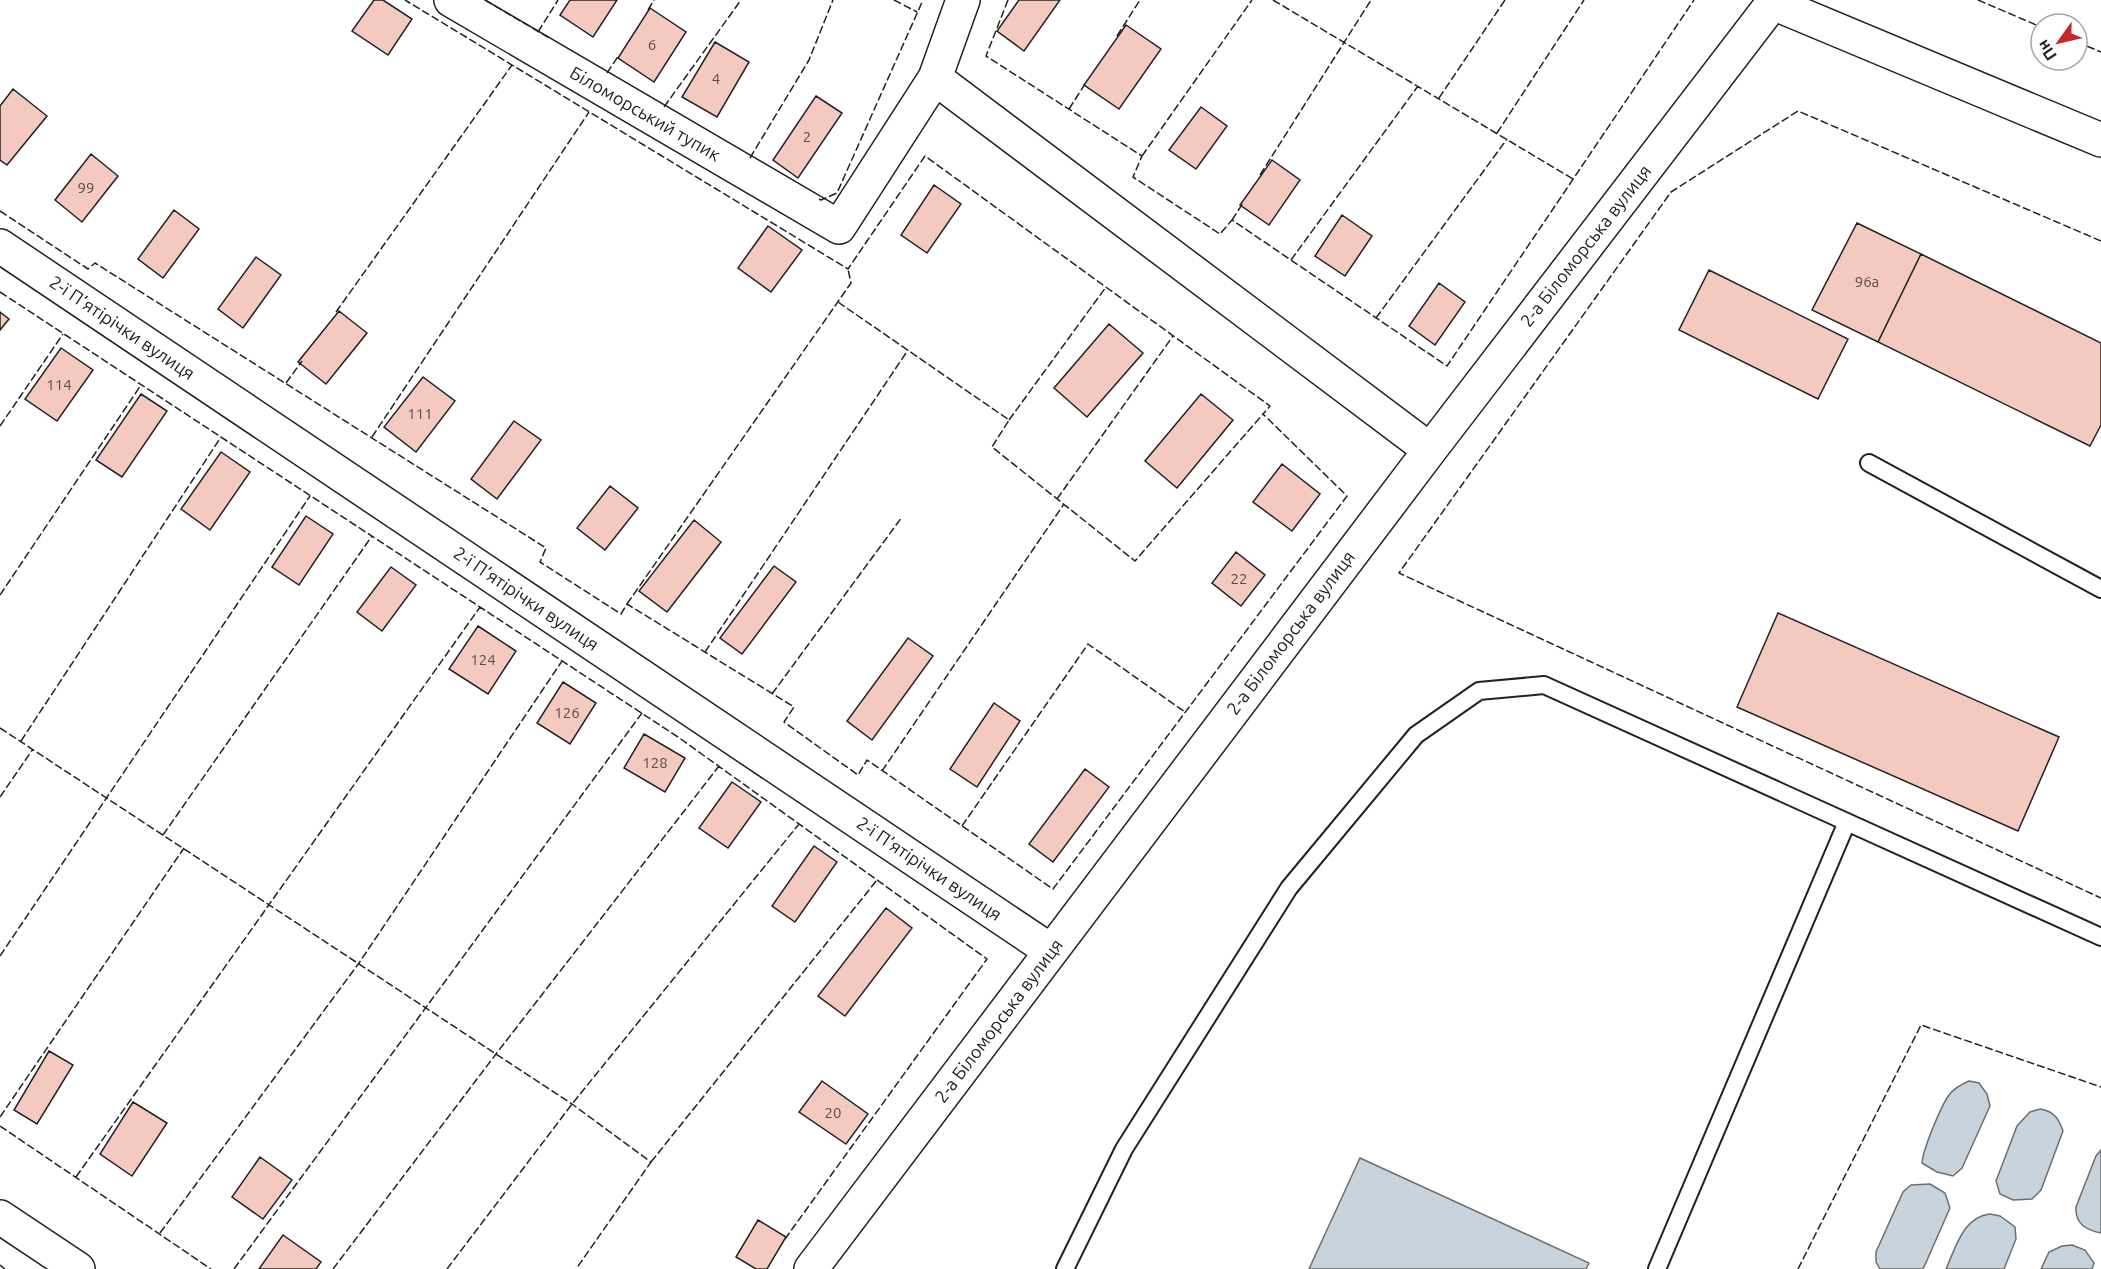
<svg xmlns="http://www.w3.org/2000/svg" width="2101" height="1269" font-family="Ubuntu,sans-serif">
<rect width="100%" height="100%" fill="#fff"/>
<path fill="#c7d3dd" stroke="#6f6f6f" stroke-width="1.5" d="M1969 1081 1979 1083 1987 1094 1990 1106 1962 1168 1953 1176 1937 1172 1922 1163C1923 1149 1941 1106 1949 1095 1954 1088 1962 1084 1969 1081Z
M2040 1109C2054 1111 2059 1119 2063 1131L2041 1190 2032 1199 2013 1200 2000 1194 1996 1181 2017 1126 2030 1112Z
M2101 1150V1233C2086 1230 2075 1224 2076 1207L2096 1156Z
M1360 1158 1589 1263 1586 1269H1309Z
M1930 1184 1945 1193 1950 1208 1924 1267 1922 1269H1880L1876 1262V1252L1903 1192 1911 1185Z
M1990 1214 2000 1216 2015 1227 2016 1239 2004 1269H1946C1956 1247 1963 1217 1990 1214Z
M2072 1245 2085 1250 2094 1263 2092 1269H2041L2049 1252 2062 1246Z"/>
<path fill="#f3c9c0" stroke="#222" stroke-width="1.5" d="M374 0H383L412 19 388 55 352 31Z
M570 0H617L593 37 560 15Z
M1019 0H1060L1024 51 997 31Z
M650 8 686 32 654 82 618 58Z
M1126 25 1161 49 1119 109 1084 85Z
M715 42 749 62 717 117 682 97Z
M13 89 47 116 7 165 0 160V106Z
M816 96 842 113 798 178 773 160Z
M1201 107 1227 126 1196 169 1169 150Z
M91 154 118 176 82 222 55 200Z
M1272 160 1300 180 1269 225 1240 205Z
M934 185 961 204 927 253 901 235Z
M174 210 199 229 163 278 138 259Z
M1342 215 1372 236 1345 276 1315 256Z
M1857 223 1921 254 1878 342 1812 310Z
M768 226 802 250 771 292 738 268Z
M1921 254 2101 343V425L2090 446 1878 342Z
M256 257 281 275 243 328 218 309Z
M1709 270 1848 339 1818 399 1679 330Z
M1439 283 1465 302 1435 345 1409 326Z
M339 311 367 333 326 384 298 362Z
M0 312 9 319 0 330Z
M1109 324 1143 353 1087 417 1054 388Z
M61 348 93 370 57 421 25 399Z
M423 377 455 401 416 452 384 427Z
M141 394 167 411 122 477 96 460Z
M1201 394 1233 420 1177 488 1145 461Z
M514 421 541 440 497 499 471 479Z
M221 452 250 472 210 530 181 509Z
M1282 464 1320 494 1292 531 1253 502Z
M610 486 638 508 605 550 577 528Z
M306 516 333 534 299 585 272 567Z
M694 520 721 542 667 612 639 591Z
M1236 552 1265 575 1241 606 1212 583Z
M774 566 796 582 742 654 720 638Z
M391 567 416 585 382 631 357 612Z
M1778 613 2059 737 2018 831 1737 707Z
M478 626 516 651 488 694 449 669Z
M908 638 933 656 872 740 847 721Z
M563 682 596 703 570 744 537 723Z
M994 703 1020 721 977 787 950 769Z
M644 734 685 758 665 792 624 768Z
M1085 769 1109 787 1053 862 1029 844Z
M732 782 761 802 728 848 699 828Z
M814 846 837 862 795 922 772 906Z
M886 908 912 928 845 1016 818 996Z
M49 1051 73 1065 37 1124 14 1110Z
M822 1081 868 1114 846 1144 799 1112Z
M133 1102 167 1123 132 1176 100 1154Z
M260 1157 292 1180 263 1219 232 1197Z
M758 1220 786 1237 767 1269H756L736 1257Z
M283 1235 321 1262 316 1269H259Z"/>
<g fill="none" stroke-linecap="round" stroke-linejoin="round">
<defs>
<path id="service" d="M1869 463 2101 589
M1065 1269 1124 1149 1289 888 1416 735 1479 691 1544 685 2101 937
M1657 1269 1847 822"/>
<path id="minor" d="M451 0 839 227 935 78 963 0
M1773 3 2101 140
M935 78 1430 450
M0 246 1051 951
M0 1217 78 1269
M811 1269 1430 450 1775 0"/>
</defs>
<use href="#service" stroke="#222" stroke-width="20"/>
<use href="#minor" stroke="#222" stroke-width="36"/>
<use href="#service" stroke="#fff" stroke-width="16"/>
<use href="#minor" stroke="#fff" stroke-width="33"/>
<path stroke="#222" stroke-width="1.5" stroke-dasharray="8 3" stroke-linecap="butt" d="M485 0 551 39
M894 0 917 12
M1008 0 986 56 1142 156 1133 177 1220 234 1232 220 1447 366 1694 0
M1273 0 1573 179
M1978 0 2041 27
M648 10 654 0
M538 32 558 0
M1117 36 1140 0
M2077 42 2101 52
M607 73 619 55
M1439 98 1505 0
M664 107 741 0
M1069 109 1085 84
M1497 133 1584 0
M1142 156 1252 0
M750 158 809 60 833 0
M1260 175 1371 0
M819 199 821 200 837 193 923 0
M0 211 88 269 95 263 546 548 540 562 621 614 627 604 794 707 784 722 858 775 867 760 1053 889 1347 496 1263 414 1270 406 925 156 848 269 405 0
M1232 220 1243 203
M2101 241 1798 111 1671 192 1399 573 2101 898
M1291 260 1418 86
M0 292 678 737 987 959 785 1239
M838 302 1009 420 992 447 1135 561 1263 414
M336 312 512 65
M1376 318 1507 139
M286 383 302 361
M1009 420 1106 287
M0 426 63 334
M372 437 589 112
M1057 499 1173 336
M0 595 141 385
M627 604 851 283 848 269
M705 652 908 350
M772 694 902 517
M0 728 572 1104 651 1162 576 1269
M21 741 221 437
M882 771 1064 504
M0 797 33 749
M962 826 1088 644 1185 712
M163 835 372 536
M0 956 310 496
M0 1117 184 848
M0 1126 211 1269
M651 1162 877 880
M76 1177 480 607
M160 1233 359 963 562 661
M0 1265 5 1269
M234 1269 642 713
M333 1269 496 1054 719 766
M447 1269 572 1104 799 824
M1798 1269 1921 1025 2101 1087"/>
</g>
<g text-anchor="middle" stroke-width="4.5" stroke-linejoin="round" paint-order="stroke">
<g font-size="15" fill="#564c4a">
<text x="652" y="50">6</text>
<text x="716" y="84">4</text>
<text x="807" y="142">2</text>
<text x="86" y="193">99</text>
<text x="1867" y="287">96а</text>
<text x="59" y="390">114</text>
<text x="420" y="419">111</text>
<text x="1239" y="584">22</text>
<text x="483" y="665">124</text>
<text x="567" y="718">126</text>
<text x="655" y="768">128</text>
<text x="833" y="1118">20</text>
</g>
<g font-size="18" fill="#222" stroke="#fff">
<text transform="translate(645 114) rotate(30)" y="6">Біломорський тупик</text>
<text transform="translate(1586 246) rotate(-52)" y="6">2-а Біломорська вулиця</text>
<text transform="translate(122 328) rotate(34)" y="6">2-ї П’ятірічки вулиця</text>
<text transform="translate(526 599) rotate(34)" y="6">2-ї П’ятірічки вулиця</text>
<text transform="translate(1291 633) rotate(-53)" y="6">2-а Біломорська вулиця</text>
<text transform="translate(929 869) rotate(34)" y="6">2-ї П’ятірічки вулиця</text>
<text transform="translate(999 1021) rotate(-53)" y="6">2-а Біломорська вулиця</text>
</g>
</g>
<g transform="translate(2059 42) rotate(236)"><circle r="28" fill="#ffffff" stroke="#a7a7a7" stroke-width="1.5"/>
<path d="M0-4.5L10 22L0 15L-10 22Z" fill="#c62828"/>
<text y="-9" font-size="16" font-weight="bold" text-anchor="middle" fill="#222222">Пн</text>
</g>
</svg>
